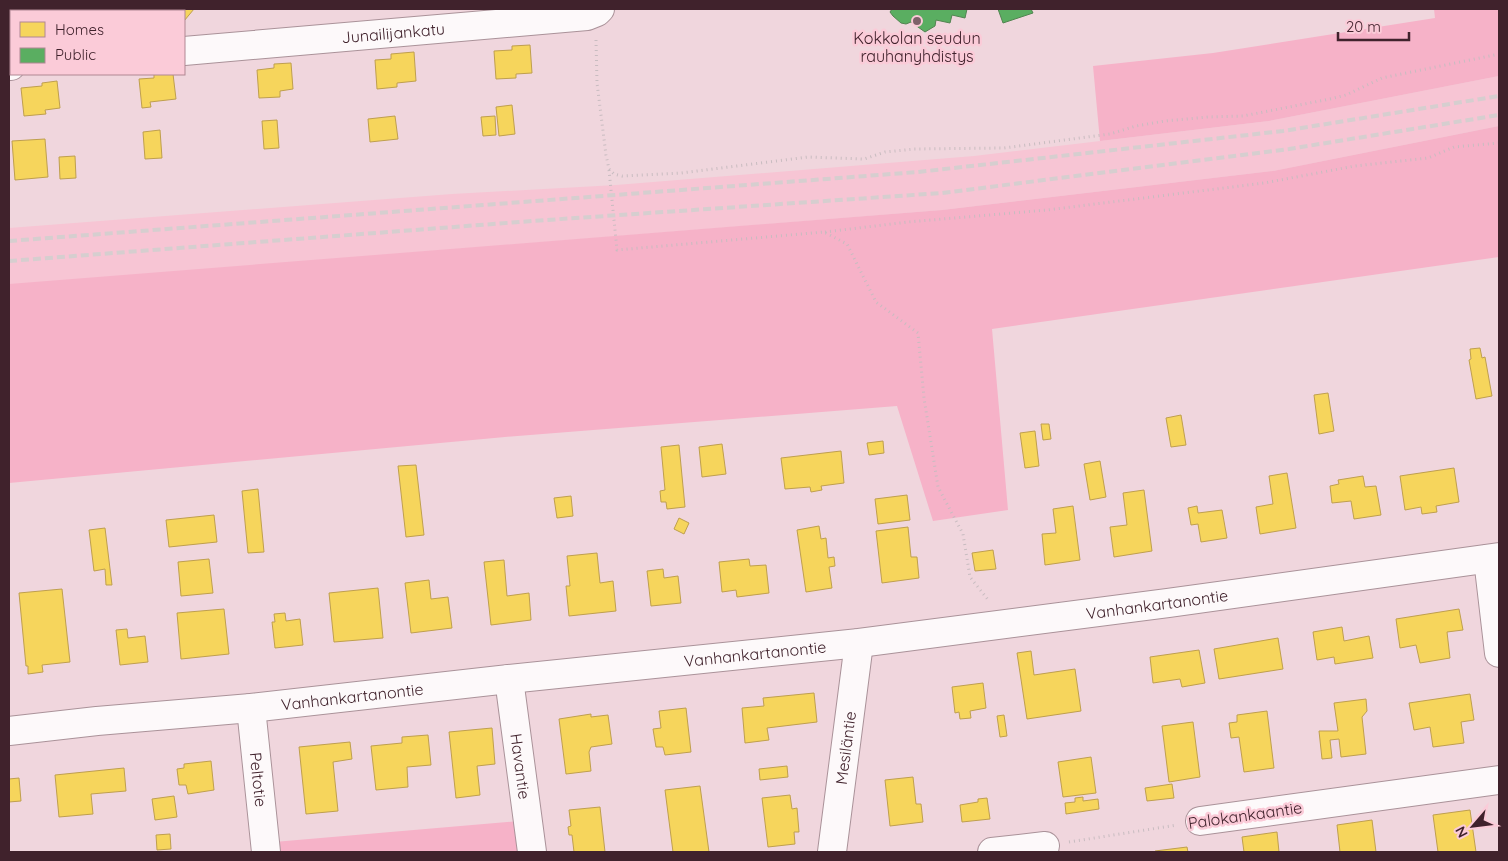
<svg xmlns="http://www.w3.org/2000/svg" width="1508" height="861" font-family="Quicksand,sans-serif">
<rect width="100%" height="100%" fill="#f0d6dd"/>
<path fill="#f7c5d4" d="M1499 76V126L1273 171 942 210 9 285V228L452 194 616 185 974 156 1269 121Z"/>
<path fill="#f6b2c8" d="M1434 9H1499V76L1269 121 1100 141 1093 66 1213 53 1435 18Z
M1499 126V257L992 329 1008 510 933 521 897 406 505 437 9 483V284L942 210 1273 171Z
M519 821 523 852H275L274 842Z"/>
<path fill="#f6d55c" stroke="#bf9f4e" d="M9 9H22L25 11H11V33L9 35Z
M76 9H115L112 11H78Z
M167 9H194L184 21V11H170Z
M530 45 532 73 516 74V78L496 79 494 51 512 50V46Z
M414 52 416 81 397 83V87L377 89 375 60 391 59V54Z
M291 63 293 89 280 91V97L259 98 257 70 274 68V64Z
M154 74H173L176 99 150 102 151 107 142 108 139 79 154 78Z
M57 81 60 108 45 110 46 114 24 116 21 88 42 86V83Z
M512 105 515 134 499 136 496 107Z
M395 116 398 139 370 142 368 119Z
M495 116 496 135 483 136 481 117Z
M277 120 279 148 264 149 262 121Z
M160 130 162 158 145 159 143 132Z
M45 139 48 177 15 180 12 141Z
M75 156 76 178 60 179 59 157Z
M1480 348 1482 358 1485 357 1492 396 1476 399 1469 360 1471 359 1470 349Z
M1328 393 1334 431 1319 434 1314 395Z
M1181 415 1186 445 1171 447 1166 418Z
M1041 424H1049L1051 439 1043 440Z
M1035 431 1039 466 1025 468 1020 433Z
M883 441 884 453 869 455 867 443Z
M722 444 726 474 702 477 699 447Z
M679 445 685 507 667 509 666 502H661L660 491 665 490 661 447Z
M841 451 844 483 821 486 822 490 811 492 810 487 785 489 781 458Z
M1100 461 1106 497 1090 500 1084 464Z
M416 465 424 535 406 537 398 466Z
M1454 468 1459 502 1436 506 1437 512 1422 514 1421 507 1405 510 1400 476Z
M1287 473 1296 528 1260 534 1256 507 1273 504 1269 476Z
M1363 476 1365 487 1376 486 1381 515 1354 519 1351 501 1332 503 1330 486 1339 484 1338 480Z
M258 489 264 552 248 553 242 491Z
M1144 490 1152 551 1114 557 1110 527 1127 525 1123 493Z
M907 495 910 520 878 524 875 499Z
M571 496 573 516 557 518 554 498Z
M1073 506 1080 560 1045 565 1042 534 1056 533 1053 509Z
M1197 506 1198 513 1222 510 1227 538 1201 542 1198 524 1191 525 1188 508Z
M214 515 217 542 169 547 166 520Z
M679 518 689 523 684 534 674 529Z
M819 526 821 539 826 538 828 558 834 557 835 566 829 567 832 588 806 592 797 530Z
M908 527 911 557H917L919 578 882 583 876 531Z
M105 528 112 585H106L105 569 94 571 89 530Z
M993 550 996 569 975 571 972 553Z
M597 553 600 583 613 581 616 611 569 616 566 586H570L567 556Z
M209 559 213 593 181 596 178 562Z
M749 559 750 566 766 565 769 593 737 597 736 590 722 592 719 562Z
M504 560 507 596 529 593 531 620 491 625 484 562Z
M663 569 664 578 678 576 681 603 651 606 647 571Z
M429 580 431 599 448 597 452 628 411 633 405 583Z
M378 588 383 638 334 642 329 593Z
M62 589 70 662 42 665 43 672 28 674V666H26L19 593Z
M224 609 229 654 181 659 177 613Z
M1459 609 1463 630 1447 632 1450 658 1420 663 1416 645 1400 648 1396 619Z
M285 613 286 621 300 619 303 645 275 648 272 622H275L274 614Z
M1342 627 1344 641 1369 636 1373 658 1335 664 1334 657 1317 660 1313 632Z
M127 629 128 638 145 636 148 662 120 665 116 630Z
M1278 638 1283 669 1219 679 1214 649Z
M1199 650 1205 683 1182 687 1180 679 1153 683 1150 657Z
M1031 651 1034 675 1075 669 1081 711 1027 719 1017 653Z
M983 683 986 708 970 711 971 718 960 719 959 712 955 713 952 687Z
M814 693 817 722 767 728 769 740 745 743 742 708 764 706 763 698Z
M1470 694 1474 720 1461 722 1464 743 1433 747 1430 727 1414 730 1409 703Z
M1366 699 1367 711 1362 717 1366 754 1341 757 1339 739 1330 740 1332 758 1322 759 1319 731H1338L1334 703Z
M686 708 691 752 665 755 663 747H656L653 729 661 728 659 711Z
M1267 711 1274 768 1244 772 1239 737 1231 738 1229 723 1237 722V715Z
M591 714V717L608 715 612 744 591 747 589 752 591 771 566 774 559 719Z
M1004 715 1007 736 1000 737 997 716Z
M1193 722 1200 777 1169 782 1162 726Z
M492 728 495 764 477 766 480 795 456 798 449 732Z
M428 735 431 765 407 767 408 787 376 790 371 746 402 743V737Z
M350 742 352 759 333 762 338 811 306 814 299 747Z
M1091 757 1096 793 1063 797 1058 762Z
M211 761 214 790 188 794 186 785H179L177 769 184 768V764Z
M787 766 788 777 760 780 759 769Z
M124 768 126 791 91 794 93 814 59 817 55 775Z
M913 777 916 804H921L923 822 890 826 885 780Z
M19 778 21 801 9 802V779Z
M1172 784 1174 798 1147 801 1145 788Z
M700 786 709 852H673L665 790Z
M790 795 792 809 797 808 799 832H794L795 844 768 847 762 798Z
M174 796 177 817 155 820 152 799Z
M1083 797V801L1098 799 1099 809 1066 814 1065 803 1075 802V798Z
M987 798 990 819 962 822 960 805 978 802V799Z
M600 807 605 852H574L572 835H569L568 827 571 826 569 810Z
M1470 810 1476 852H1438L1433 815Z
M1372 820 1376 852H1340L1337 825Z
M1277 832 1279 852H1244L1242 837Z
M170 834 171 849 157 850 156 835Z
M1187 847 1188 852H1155V851Z"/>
<path fill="#5aae61" stroke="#528451" d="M892 9H967L965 18 952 15 950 23 936 20 935 26 925 32 911 22 906 24 901 23 893 16 890 12Z
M998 9H1031L1033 13 1003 23Z"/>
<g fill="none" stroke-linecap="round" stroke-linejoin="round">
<defs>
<g id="minor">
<path id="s1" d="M184 51 587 16 597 12 600 9"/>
<path d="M9 66H11"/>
<path d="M1488 559 1499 653"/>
<path id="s2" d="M509 679 532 852"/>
<path id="s3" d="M251 708 266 852"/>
<path id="s4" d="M9 731 97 721 251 708 509 679 859 643 1168 603 1499 557"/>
<path d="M1200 821 1499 780"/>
<path id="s5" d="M832 852 859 643"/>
<path d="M992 852 1045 846"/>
</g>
</defs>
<use href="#minor" stroke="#aa9299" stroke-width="30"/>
<path stroke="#c8bcc0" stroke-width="3" stroke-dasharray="1 4" stroke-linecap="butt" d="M596 40 597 83 606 155 609 169 614 174 622 176 681 173 808 157 864 159 885 152 914 149 1004 148 1110 134 1136 126 1165 121 1208 117 1243 116 1330 99 1346 95 1382 78 1499 54
M609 170 617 250 824 232 847 244 876 302 918 333 924 398 938 487 963 534 970 577 989 601
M825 232 908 222 1047 210 1264 183 1355 166 1428 158 1454 147 1499 143
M1069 842 1177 825"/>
<use href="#minor" stroke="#fdf9fa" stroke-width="28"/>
<path stroke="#d6cecf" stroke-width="4" stroke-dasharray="8 4" stroke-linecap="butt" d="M9 241 918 172 1283 131 1499 96
M9 261 532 221 942 193 1289 149 1499 115"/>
</g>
<circle fill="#7e616a" stroke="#fbcbd8" stroke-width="2" cx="917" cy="21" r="5"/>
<g text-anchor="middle" stroke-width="5" stroke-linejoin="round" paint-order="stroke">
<g font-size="16" fill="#40222c" stroke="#fbcbd8">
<text dy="6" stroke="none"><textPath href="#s1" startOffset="210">Junailijankatu</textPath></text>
<text dy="6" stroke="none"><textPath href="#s4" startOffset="1155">Vanhankartanontie</textPath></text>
<text dy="6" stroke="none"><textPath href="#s4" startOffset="750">Vanhankartanontie</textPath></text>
<text dy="6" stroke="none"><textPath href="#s4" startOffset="345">Vanhankartanontie</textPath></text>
<text dy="6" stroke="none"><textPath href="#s5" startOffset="105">Mesiläntie</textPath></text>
<text dy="6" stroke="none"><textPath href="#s2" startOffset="88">Havantie</textPath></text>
<text dy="6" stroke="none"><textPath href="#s3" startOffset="72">Peltotie</textPath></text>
<text transform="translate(1245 815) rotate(-8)" y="6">Palokankaantie</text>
</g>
<g font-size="16" fill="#40222c" stroke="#fbcbd8">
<text x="917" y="44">Kokkolan seudun<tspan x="917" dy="18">rauhanyhdistys</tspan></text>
</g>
</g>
<rect width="1508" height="861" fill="none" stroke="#40222c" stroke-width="20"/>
<rect x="10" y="10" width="175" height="65" fill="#fbcbd8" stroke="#b08793"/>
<rect x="20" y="22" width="25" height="15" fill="#f6d55c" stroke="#b08793"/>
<text x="55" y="35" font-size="15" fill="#40222c">Homes</text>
<rect x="20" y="48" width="25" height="15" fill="#5aae61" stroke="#b08793"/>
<text x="55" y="60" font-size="15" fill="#40222c">Public</text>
<g transform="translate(1473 826) rotate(242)" stroke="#fbcbd8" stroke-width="4" paint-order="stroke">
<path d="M0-4L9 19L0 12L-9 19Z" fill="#40222c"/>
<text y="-8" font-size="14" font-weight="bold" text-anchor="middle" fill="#40222c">N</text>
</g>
<path d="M1338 32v8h71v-8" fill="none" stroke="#40222c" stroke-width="2.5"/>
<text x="1346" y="32" font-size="15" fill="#40222c" stroke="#fbcbd8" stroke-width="4" paint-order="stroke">20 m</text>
</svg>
